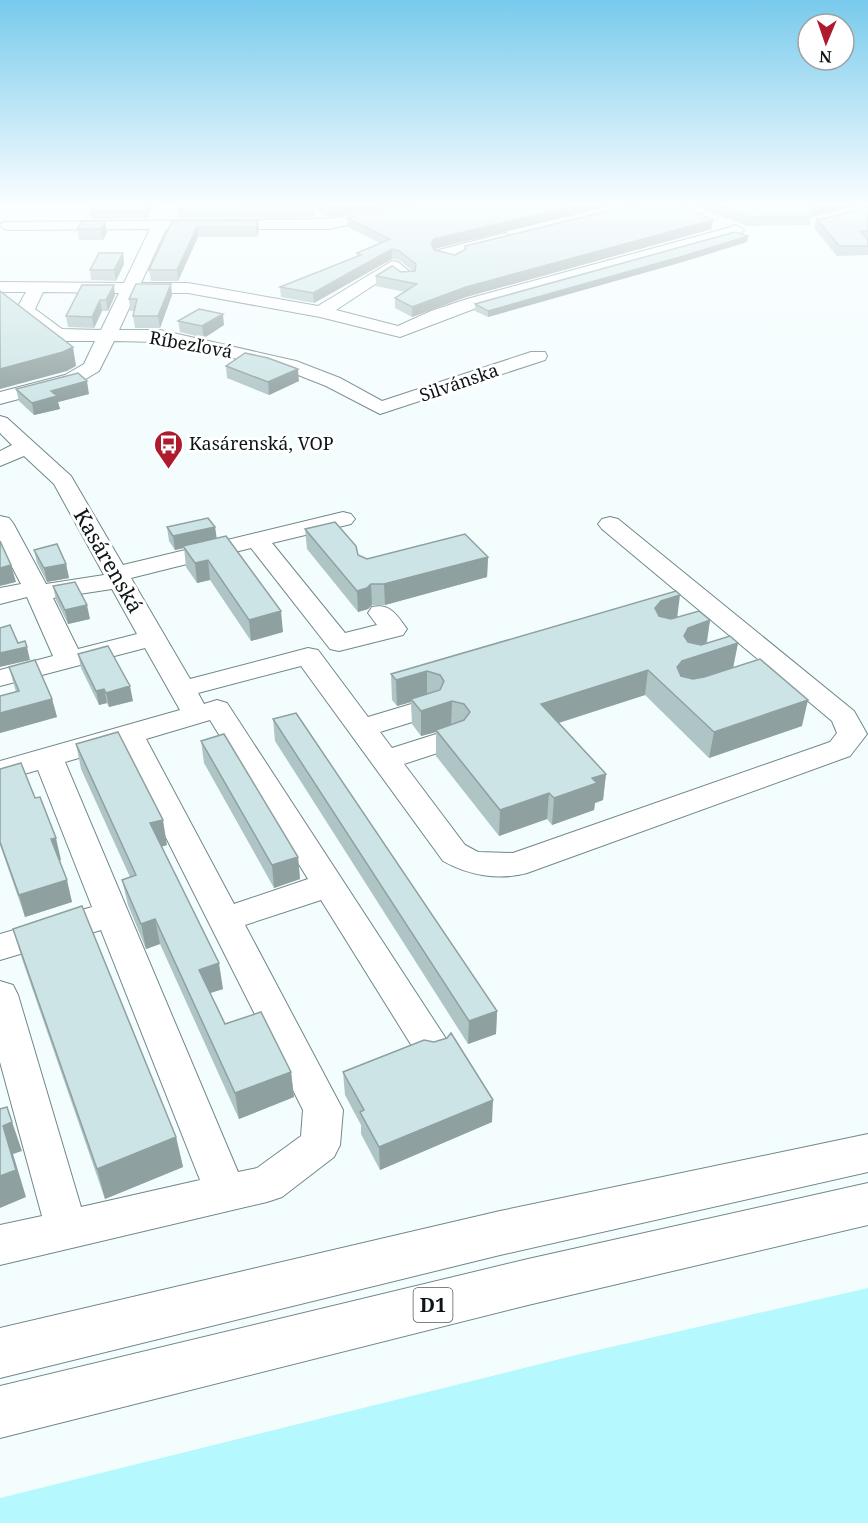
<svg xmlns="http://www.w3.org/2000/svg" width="868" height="1523" font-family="'Noto Serif',serif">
<rect width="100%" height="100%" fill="#f4fdfe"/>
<path fill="#b5f9fe" d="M868 1288V1523H0V1498L576 1355Z"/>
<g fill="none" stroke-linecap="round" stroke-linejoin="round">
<defs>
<path id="minor" d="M657 203H678L690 206 705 203H728L726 206 689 216 659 206Z
M385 208 390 210 393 213 390 216 329 229H166L141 283H188L318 306 392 261 398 262 415 276 413 280H401L392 273 336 310 398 326 431 311 467 299 731 227 736 225 744 230 741 233 479 307 400 337 320 317 188 293H136L119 330H160L296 361 340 378 382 401 531 352H545L547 356 545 360 380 414 326 386 283 369 160 342 114 341 99 371 79 383 0 404V392L65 375 84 364 95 341H64L50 337 16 310 26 292H0V282L124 283 150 229 8 230 3 228 0 225 3 222 329 219ZM43 292 119 293 101 330 62 329 35 309Z
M505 233 513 238 511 241 460 254 464 258 462 261 456 263 435 257 433 254 435 251Z
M0 416 7 418 71 476 123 565 343 512 351 514 355 519 351 524 272 543 345 633 377 625 368 613 372 607C390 603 397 615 407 629L403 635 339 651 330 649 251 548 131 578 190 679 308 648 318 650 368 717 428 699 438 702 442 708 438 714 380 732 392 748 452 729 462 731 467 738 462 745 404 764 465 845 478 852 513 853 830 742 837 733 832 721 602 529 598 524 602 519 610 517 618 519 854 711 867 734 850 756 527 873C498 881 468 875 443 861L301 666 198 693 204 704 217 700 227 703 452 1048 446 1059 433 1063 420 1059 321 900 245 925 343 1110 340 1145 334 1157 282 1197 267 1202 0 1265V1225L42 1216 0 1062V981L13 985 18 995 81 1207 200 1180 101 930 0 960V934L92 907 38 770 0 781V761L180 710 145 648 0 686V670L53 656 27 597 0 604V588L21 584 0 544V516L9 518 13 523 46 584 104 575 54 484 24 456 0 466V451L12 445 0 433ZM112 589 137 634 78 649 53 598ZM210 720 308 879 234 904 146 739ZM120 746 303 1110 301 1136 257 1168 238 1172 65 762Z"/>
<path id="highway" d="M868 1134V1172L500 1255 0 1378V1328L500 1211Z
M868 1183V1225L528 1305 0 1438V1386L528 1259Z"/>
</defs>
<use href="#minor" stroke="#718789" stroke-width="2"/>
<use href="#highway" stroke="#718789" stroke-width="2"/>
<use href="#minor" fill="#fff" fill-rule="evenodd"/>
<use href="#highway" fill="#fff" fill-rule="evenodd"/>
</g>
<path fill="#afc4c5" d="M98 203H154L146 218 92 219 91 212Z
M181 203H401L329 217 315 211 314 217 179 218 178 209Z
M419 203H623L434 249 455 255 464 250 465 246 640 203H868L811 217 810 225 747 226 695 206H683L712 229 466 297 412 317 395 308V298L405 292 376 286V276L413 271 399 260 392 259 314 303 281 297 280 287 357 256V253L380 243 347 227V218Z
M868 207V255L837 256 814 228 816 218 819 220Z
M105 221 107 232 103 240H79L77 229Z
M172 221H258L259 231 257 237H198L178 281H151L149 270Z
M747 242 679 263 488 317 475 311V304Z
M123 253 124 264 116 281 91 280 90 270Z
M171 284 172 295 160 328H135L133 316 134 311H130L129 299Z
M82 285 115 295 108 311H102L94 328 68 327 66 316Z
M178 321 224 325 204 338 180 332Z
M226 366 299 381 269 395 227 378Z
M16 389 89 394 58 402 60 409 34 415 19 401Z
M167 527H215L216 538 283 632 251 641 210 580 197 583 186 567 184 548 175 550 169 541Z
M305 529 367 559 488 557 487 577 385 605H372L368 609 358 612 307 549Z
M34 550 66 564 69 578 47 582 37 563Z
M53 586 90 619 68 624 56 600Z
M677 617 710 620 707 643H738L733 667 802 726 709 758 645 695 559 723 606 774 603 800 595 803 594 810 552 825 547 819 499 836 436 756V732L421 736 412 724 411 702 397 706 392 700 391 674Z
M78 654 133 701 109 707 107 703 99 705 81 668Z
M9 667 52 699 57 717 0 733V696L16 692Z
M273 719 497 1011 496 1034 468 1044 275 741Z
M201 741 298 857 300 879 274 888 204 763Z
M76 744 167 845 161 846 223 989 210 993 225 1024 291 1072 294 1097 239 1119 160 944 146 949 128 905 122 880 130 877 81 769Z
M0 769 35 798 61 860 59 861 72 902 25 917 0 845Z
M13 929 176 1137 183 1167 105 1199 22 959Z
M343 1072 492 1122 380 1170 361 1134V1125L345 1095Z"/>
<path fill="#8fa0a0" d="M150 203H154L146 218 145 212Z
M354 203H401L329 217 328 208Z
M587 203H623L434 249 431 243 434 239Z
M834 203H868L811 217 808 213 813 208Z
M713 220 712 229 466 297 412 317V307L466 287Z
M105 221 107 232 103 240 101 229Z
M258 221 259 231 257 237 256 227Z
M197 227 198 237 178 281 177 270Z
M748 236 747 242 679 263 488 317V311Z
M392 249V259L314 303 313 293Z
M123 253 124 264 116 281 114 270Z
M171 284 172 295 160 328 158 316Z
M114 285 115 295 108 311 106 300Z
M100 300 102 311 94 328 92 317Z
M223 314 224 325 204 338 202 326Z
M73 347 76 366 67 371 0 389V369Z
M298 369 299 381 269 395 268 382Z
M87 381 89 394 58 402 60 409 34 415 32 403 51 391Z
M215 527 217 540 183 546 184 548 175 550 173 536Z
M488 557 487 577 385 605 384 584Z
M208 560 210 580 197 583 195 563Z
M66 564 69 578 47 582 44 568Z
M11 565 16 582 0 586V568Z
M371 584 372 605 368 609 358 612 357 591Z
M680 595 677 619 652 633 655 608 661 601Z
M87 605 90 619 68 624 65 610Z
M281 611 283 632 251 641 249 620Z
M710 620 706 645 684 653V636L688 628Z
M738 643 733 668 678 686 677 667 682 661Z
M27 647 30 660 0 667V653Z
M648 670 645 695 539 729 541 704Z
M427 671V697L411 699V702L397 706 396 680Z
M130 686 133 701 109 707 106 693Z
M104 689 107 703 99 705 96 691Z
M52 699 57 717 0 733V713Z
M808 700 802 726 709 758 714 732Z
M452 701 451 727 436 730V732L421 736V711Z
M606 774 603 800 595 803 594 810 552 825 554 798 592 778Z
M549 793 547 819 499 836 500 810Z
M163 820 167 845 155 849 150 823Z
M56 838 61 860 56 861 51 839Z
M298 857 300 879 274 888 272 865Z
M67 880 72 902 25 917 19 895Z
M155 919 160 944 146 949 141 924Z
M219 963 223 989 204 995 199 970Z
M497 1011 496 1034 468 1044 469 1021Z
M291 1072 294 1097 239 1119 235 1093Z
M493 1100 492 1122 380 1170 379 1147Z
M0 1107 5 1125 7 1107 22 1151 13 1154 26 1197 0 1208Z
M176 1137 183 1167 105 1199 97 1169Z"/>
<path fill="#cce4e5" stroke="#8fa0a0" stroke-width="1.5" d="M98 203H150L145 212H91Z
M181 203H315L314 208 178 209Z
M315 203H354L328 208Z
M419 203H587L434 239 431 243 434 250 455 255 466 249 465 246 640 203H680L683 206 713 220 466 287 412 307 395 298 417 284 376 276 392 266 401 272 415 271 416 264 399 251 392 249 313 293 280 287 361 255 357 253 390 239 347 218Z
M711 203H834L813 208 808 213 812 216 749 217Z
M868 207V231H860L868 239V246H839L816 218 819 220Z
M82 221H105L101 229H77Z
M172 221H258L256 227H197L177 270H149Z
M735 232 748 236 680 257 488 311 475 304Z
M99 253H123L114 270H90Z
M136 284H171L158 316H133L137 299H129Z
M82 285H114L106 300H100L92 317 66 316Z
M0 291 73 347 63 352 0 369Z
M199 309 223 314 202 326 178 321Z
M245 353 268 358 298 369 268 382 226 366Z
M78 373 87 381 51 391 57 396 32 403 16 389Z
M208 518 215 527 173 536 167 527Z
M335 522 356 546 358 555 367 559 465 534 488 557 384 584H371L367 588 357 591 305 529Z
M226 536 281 611 249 620 208 560 195 563 183 546Z
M0 541 11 565 0 568Z
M57 544 66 564 44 568 34 550Z
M75 582 87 605 65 610 53 586Z
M676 591 680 595 661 601 655 608 659 616 671 619 699 611 710 620 688 628 684 636 688 642 701 645 730 636 738 643 682 661 677 667 681 676 693 679 704 677 760 659 808 700 714 732 648 670 541 704 606 774 592 778 597 783 554 798 549 793 500 810 436 730 464 720 470 712 464 704 452 701 421 711 411 699 440 690 444 681 440 675 427 671 396 680 391 674Z
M10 625 18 643 25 641 27 647 0 653V628Z
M108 646 130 686 106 693 104 689 96 691 78 654Z
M35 660 52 699 0 713V696L19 691 9 667Z
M296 713 497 1011 469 1021 273 719Z
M118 732 163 820 150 823 219 963 199 970 225 1024 261 1012 291 1072 235 1093 155 919 141 924 122 880 136 875 76 744Z
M224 734 298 857 272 865 201 741Z
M21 763 35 798 40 797 56 838 51 839 67 880 19 895 0 842V769Z
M82 906 176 1137 97 1169 13 929Z
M451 1033 493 1100 379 1147 360 1112 364 1110 343 1072 424 1040 434 1042 447 1038Z
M7 1107 12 1122 3 1126 16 1170 0 1176V1109Z"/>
<linearGradient id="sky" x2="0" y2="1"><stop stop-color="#78caec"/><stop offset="0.49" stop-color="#fafeff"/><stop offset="1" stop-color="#fafeff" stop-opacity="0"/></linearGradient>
<rect width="868" height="416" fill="url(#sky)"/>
<defs>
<symbol id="bus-pin" viewBox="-11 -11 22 30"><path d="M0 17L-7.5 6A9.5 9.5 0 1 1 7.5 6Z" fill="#af1b2e" stroke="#fff"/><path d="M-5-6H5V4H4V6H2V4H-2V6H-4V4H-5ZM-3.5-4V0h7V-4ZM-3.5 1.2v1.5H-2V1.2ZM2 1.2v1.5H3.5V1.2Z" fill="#fff"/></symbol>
</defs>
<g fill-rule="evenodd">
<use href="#bus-pin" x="152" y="428" width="33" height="45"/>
</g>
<g text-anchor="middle" stroke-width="6" stroke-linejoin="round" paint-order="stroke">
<g font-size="18" fill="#0d1516" stroke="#fff">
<text transform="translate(191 345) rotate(10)" y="6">Ríbezľová</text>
<text transform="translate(459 383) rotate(-19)" y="6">Silvánska</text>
</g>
<g font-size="18" fill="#0d1516" stroke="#fff" text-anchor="start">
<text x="189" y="450">Kasárenská, VOP</text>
</g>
<rect fill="#fff" stroke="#565b5c" stroke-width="1.5" x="413.5" y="1288" width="39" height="34" rx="4.5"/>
<g font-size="20" font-weight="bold" fill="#0d1516">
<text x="433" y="1312">D1</text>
</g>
<g font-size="21" fill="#0d1516" stroke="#fff">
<text transform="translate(108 561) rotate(60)" y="7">Kasárenská</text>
</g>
</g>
<g transform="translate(826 42) rotate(182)"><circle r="28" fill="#ffffff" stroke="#9ea1a2" stroke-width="1.5"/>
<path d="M0-4.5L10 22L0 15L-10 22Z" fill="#af1b2e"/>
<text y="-9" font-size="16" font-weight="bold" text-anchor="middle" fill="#0d1516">N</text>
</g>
</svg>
